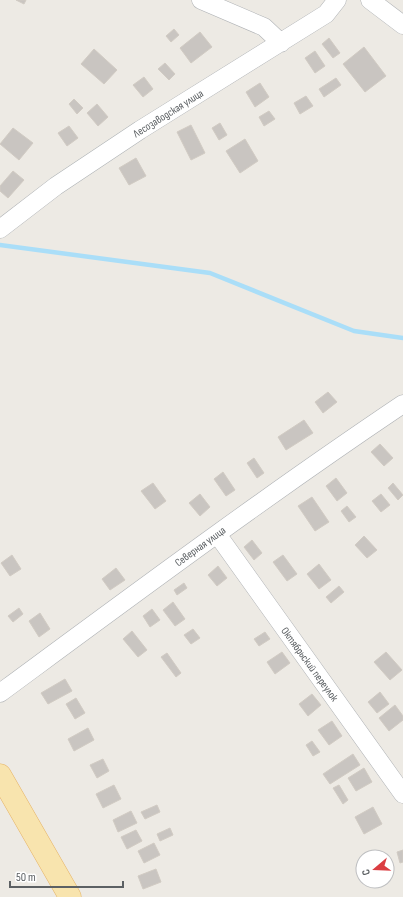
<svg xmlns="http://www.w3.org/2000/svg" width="403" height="897" font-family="'Sofia Sans Condensed',sans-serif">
<rect width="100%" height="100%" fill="#edeae4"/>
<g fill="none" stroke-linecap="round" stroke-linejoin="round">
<path stroke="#aadef8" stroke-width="4.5" d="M0 245 210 273 354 331 403 338"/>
</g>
<path fill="#c9c5c1" stroke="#d1cbc3" d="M16 0H26L24 4Z
M174 29 179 35 171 42 166 36Z
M200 32 212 47 191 63 180 48Z
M329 38 340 53 333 58 322 44Z
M364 47 386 76 365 92 343 64Z
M94 49 117 70 104 84 81 64Z
M315 51 325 66 315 73 305 58Z
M165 63 175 74 169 80 158 69Z
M144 77 153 89 143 97 133 85Z
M336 78 341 85 324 97 319 89Z
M260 83 269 97 255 107 246 92Z
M306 96 313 106 300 114 294 103Z
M74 99 83 108 77 114 69 104Z
M97 104 108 117 98 126 87 113Z
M269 111 275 119 264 126 259 117Z
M220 123 227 135 219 140 212 128Z
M191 125 205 153 191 160 177 132Z
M69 126 78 138 67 146 58 133Z
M13 128 33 143 19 160 0 144Z
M245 139 258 161 240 173 226 151Z
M136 158 146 176 129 185 119 168Z
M13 171 24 180 8 198 0 191V186Z
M328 392 337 402 323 413 315 402Z
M304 420 313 433 286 450 278 437Z
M380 444 393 458 384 466 371 452Z
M254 458 264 473 257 478 247 463Z
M223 472 235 490 226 496 214 479Z
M336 478 347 493 337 501 326 486Z
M153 483 166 501 155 509 141 491Z
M393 483 403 495 398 500 388 488Z
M200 494 210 507 200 516 189 503Z
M381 494 390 505 381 512 372 501Z
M312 497 329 522 315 531 298 506Z
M347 506 356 517 349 522 341 511Z
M364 536 377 550 367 558 355 545Z
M252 540 262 553 254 560 244 547Z
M12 555 21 569 10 576 1 563Z
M283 555 297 574 287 581 273 562Z
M319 564 331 580 319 589 307 574Z
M218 566 227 578 217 586 208 575Z
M116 568 125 580 110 590 102 579Z
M184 583 187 588 177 595 174 590Z
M339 586 344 592 331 603 326 597Z
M173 602 185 619 175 626 163 610Z
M19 608 23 614 13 622 8 616Z
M152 609 160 620 150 627 143 616Z
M40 613 50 629 39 637 29 621Z
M193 629 200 638 191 644 184 635Z
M132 631 147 650 138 657 123 639Z
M265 632 270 639 259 646 254 639Z
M282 652 290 663 275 674 267 662Z
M386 652 402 670 390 680 374 662Z
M167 653 181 673 176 677 161 657Z
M65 679 72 691 48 704 41 693Z
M380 692 389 704 377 713 368 702Z
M312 694 321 705 308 716 299 704Z
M76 698 85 713 75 719 66 704Z
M395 705 403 716V720L389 731 379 718Z
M332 721 342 736 329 745 318 730Z
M88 728 94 740 74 751 68 739Z
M312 741 320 752 313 756 306 745Z
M353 754 360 765 330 784 323 774Z
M103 759 109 771 97 778 90 765Z
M364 768 372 782 356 791 348 778Z
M114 785 121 799 103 808 96 794Z
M339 785 348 800 343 804 333 788Z
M157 805 160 812 145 819 141 812Z
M373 807 382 824 364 834 355 817Z
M131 811 137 823 118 832 113 820Z
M170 828 173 835 160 841 157 834Z
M136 830 142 841 127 849 121 837Z
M154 843 160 855 144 863 138 851Z
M403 850V862L400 863 397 852Z
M156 869 161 882 143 889 138 876Z"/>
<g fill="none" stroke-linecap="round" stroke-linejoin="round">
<defs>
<path id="street" d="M201 0 264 27 281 43
M370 0 403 25
M0 229 56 186 140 130 326 14 337 0
M217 534 403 794
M0 693C133 595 266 496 403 404"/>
<path id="primary" d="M0 775 70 897"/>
</defs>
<use href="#street" stroke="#afb2b5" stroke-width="19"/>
<use href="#primary" stroke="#e6b365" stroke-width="23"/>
<use href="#street" stroke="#fff" stroke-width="18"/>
<use href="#primary" stroke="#f8e4ae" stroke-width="22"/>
</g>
<g text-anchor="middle" stroke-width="3.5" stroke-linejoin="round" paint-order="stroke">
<g font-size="11" fill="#5c6063" stroke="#fff">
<text transform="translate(168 113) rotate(-32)" y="4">Лесозаводская улица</text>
<text transform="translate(200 546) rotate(-36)" y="4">Северная улица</text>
<text transform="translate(310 664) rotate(54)" y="4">Октябрьский переулок</text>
</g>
</g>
<g transform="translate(375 869) rotate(251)"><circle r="19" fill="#ffffff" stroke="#bebfc1"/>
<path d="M0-3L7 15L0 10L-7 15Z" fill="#db3d42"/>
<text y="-6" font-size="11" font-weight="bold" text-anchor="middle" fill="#5c6063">С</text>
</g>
<path d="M10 881v6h113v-6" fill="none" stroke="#5c6063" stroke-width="2"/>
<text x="16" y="881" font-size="12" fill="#5c6063" stroke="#ffffff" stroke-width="3" paint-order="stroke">50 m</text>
</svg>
